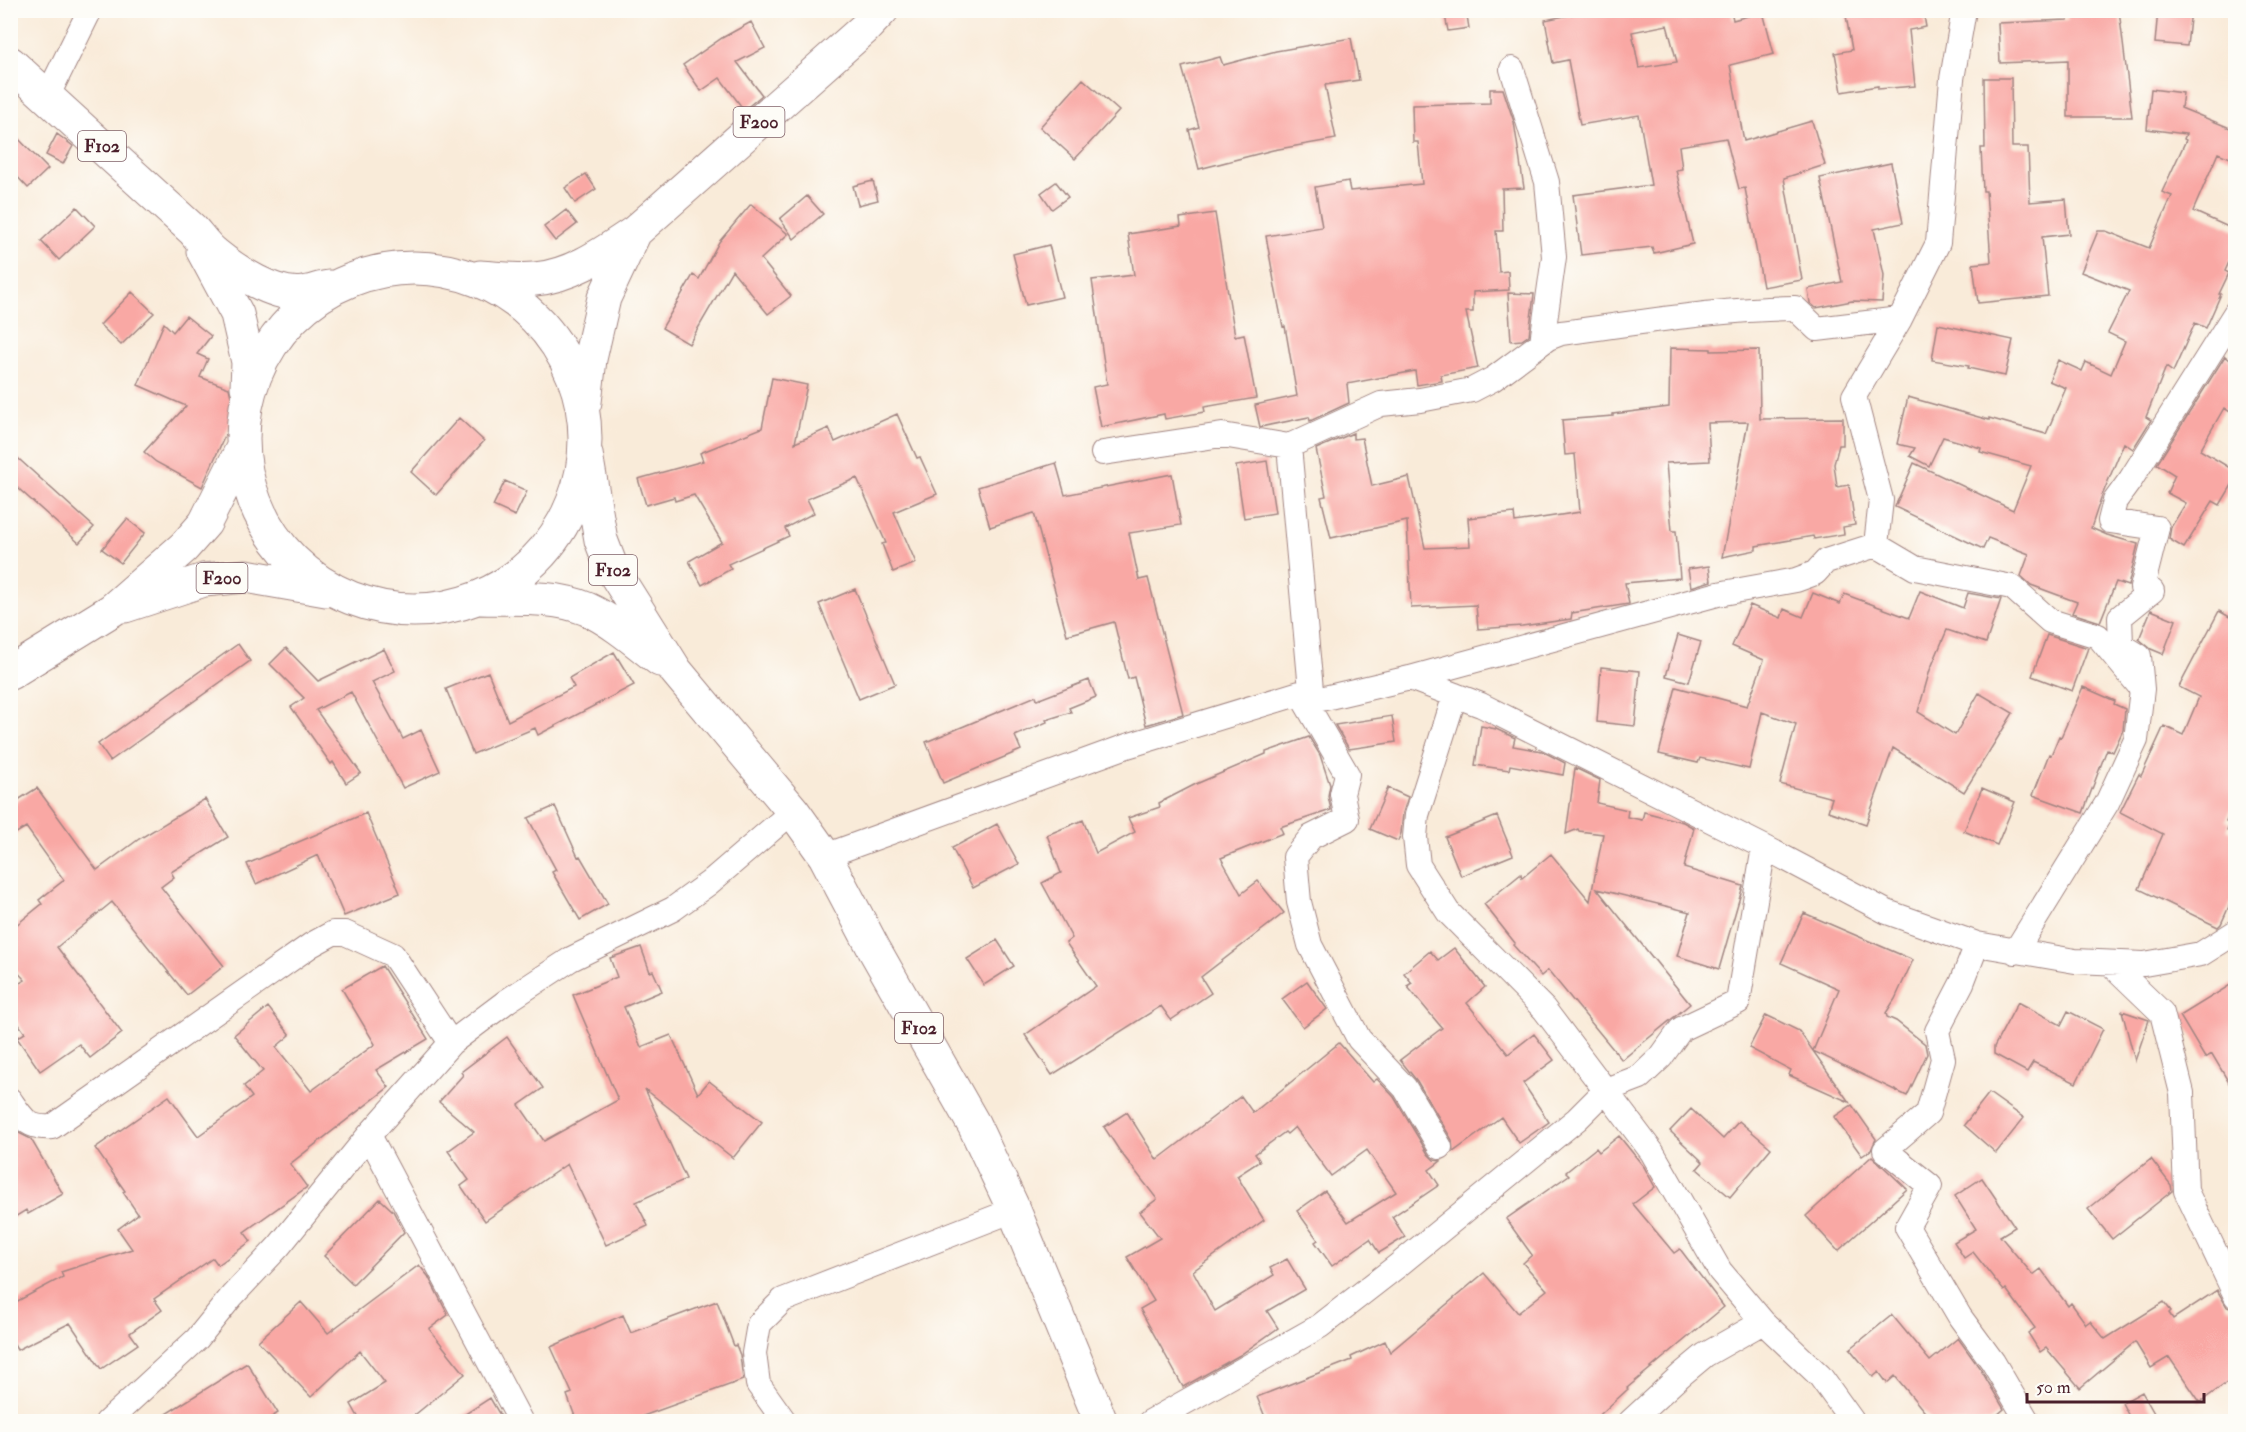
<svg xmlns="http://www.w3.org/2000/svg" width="2246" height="1432" font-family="'IM FELL Double Pica',serif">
<rect width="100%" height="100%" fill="#fdfcf7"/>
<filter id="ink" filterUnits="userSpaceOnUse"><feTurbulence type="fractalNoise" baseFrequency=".0167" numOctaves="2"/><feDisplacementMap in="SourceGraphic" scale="12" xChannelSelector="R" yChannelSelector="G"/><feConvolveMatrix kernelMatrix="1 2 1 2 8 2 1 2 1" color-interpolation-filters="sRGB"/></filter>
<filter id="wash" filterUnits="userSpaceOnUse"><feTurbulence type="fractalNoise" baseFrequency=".008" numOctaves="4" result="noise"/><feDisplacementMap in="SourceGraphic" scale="24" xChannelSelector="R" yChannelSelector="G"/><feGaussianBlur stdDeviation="1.35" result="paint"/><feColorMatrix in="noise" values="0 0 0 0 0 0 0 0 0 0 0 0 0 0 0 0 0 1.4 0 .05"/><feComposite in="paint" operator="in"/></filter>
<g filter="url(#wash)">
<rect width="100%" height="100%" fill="#f9ebd9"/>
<g id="blocks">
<path fill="#f9a8a4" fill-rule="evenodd" d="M1444 10H1466L1469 28 1448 31Z
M1594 10H1731L1733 20 1763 12 1774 54 1730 65 1744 141 1812 121 1825 165 1784 178 1802 280 1763 287 1745 188 1739 189 1726 138 1679 146 1682 169 1676 170 1693 244 1654 253 1652 247 1581 255 1573 195 1651 185 1639 115 1580 125 1568 60 1553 63 1545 20ZM1667 25 1677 62 1639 68 1632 32Z
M1845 10H1923L1926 27 1909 30 1915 86 1878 89V86L1842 92 1835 53 1852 50Z
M2101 10H2119L2132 117H2068V60L2000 63 1998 23 2068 20 2067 14Z
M2158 10H2191L2187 46 2155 43Z
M751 22 765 48 737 62 762 95 744 110 720 78 701 91 683 65 722 38Z
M1351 38 1359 80 1325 85 1336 139 1273 150 1199 169 1189 130 1199 127 1182 67 1220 57 1223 65 1276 51Z
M1984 78H2011L2012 147H2028L2030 202 2066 199 2069 234 2042 237 2048 296 1978 303 1973 264 1991 262 1986 191H1983L1981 148H1985Z
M1083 79 1119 111 1075 159 1040 127Z
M1490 89H1503L1514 122 1524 188 1502 189 1503 231H1496L1499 272 1508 271 1509 290 1473 292V312H1466L1478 368 1441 375 1442 381 1417 385 1415 371 1347 384 1349 403 1310 421 1309 417 1260 427 1255 405 1297 396 1285 326 1283 327 1276 292 1266 236 1322 227 1315 187 1348 181 1350 191 1422 184 1418 142H1413L1412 105 1490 103Z
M2151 89 2183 93 2181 108 2235 130V160L2218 153 2193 211 2235 230V249L2225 271 2229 273 2219 294H2221L2206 328 2195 323 2173 372 2166 367 2146 417 2151 420 2133 449 2124 443 2101 498 2091 528 2107 535 2138 544 2128 586 2116 582 2100 622 2072 613 2077 602 2031 585 2021 576 2029 554 1988 538 1983 549 1895 507 1914 463 2013 510 2031 466 1980 452 1981 448 1943 437 1929 466 1910 456 1915 448 1897 444 1908 397 1989 420V418L2046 434 2066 388 2049 381 2058 360 2082 371 2086 362 2111 374 2125 341 2108 333 2129 291 2081 272 2098 231H2106L2149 248 2172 196 2162 192 2186 140 2184 139 2186 134 2147 129Z
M10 130 48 169 28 188 10 169Z
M57 134 73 146 63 164 46 155Z
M1891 163 1903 223 1874 229 1884 275 1882 302 1852 301 1816 308 1810 303 1808 289 1842 282 1820 178Z
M586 174 596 189 575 203 565 188Z
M873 181 878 200 858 205 853 186Z
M1056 182 1068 197 1052 209 1041 193Z
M807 196 823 214 794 239 780 219Z
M751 204 788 234 761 259 791 296 768 314 732 270 689 344 662 328 693 275 699 279 719 242Z
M77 207 95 226 59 260 41 241Z
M566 210 577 224 555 241 544 227Z
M1215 213 1235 336 1244 334 1256 398 1204 407 1205 412 1165 419 1164 414 1101 427 1093 387 1107 384 1092 280 1134 275 1128 234 1181 226 1180 218Z
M1049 245 1062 297 1026 305 1013 254Z
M132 292 154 313 121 345 100 325Z
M1508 293 1534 294 1529 335 1522 340 1511 341Z
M186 316 211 336 197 354 208 359 200 377 229 388 231 396 239 404 202 487 156 462 144 452 186 406 138 385 164 323 173 332Z
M1938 324 2013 340 2005 376 1968 368 1969 366 1932 360Z
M1670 348 1711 349V351L1759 350 1760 419 1843 418V445H1839L1834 464 1837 487 1849 485 1855 525 1843 527 1844 534 1814 539 1813 536 1756 546V550L1722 557 1748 422 1708 423 1710 461 1666 463 1672 531H1676L1680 578 1625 583 1629 604 1572 613 1571 619 1522 626 1478 629 1476 605 1411 608 1407 521 1331 538 1321 497 1326 496 1316 449 1353 433V439L1362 438 1372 486 1409 477 1425 548 1470 546 1468 518 1514 513 1515 522 1580 512 1575 454 1565 455 1562 420 1613 416V414L1669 407Z
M2225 356 2235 364V415L2224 408 2200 450 2235 471V480L2220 505 2213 501 2184 548 2169 539 2171 527 2186 503 2167 493 2175 475 2157 464Z
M772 378 807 385 795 443 829 428 835 442 897 414 917 458 920 457 937 494 894 512 916 563 893 572 882 544 886 543 857 478 807 499 814 513 785 528 789 536 728 564 731 569 702 585 689 561 722 542 694 495 675 501 674 497 646 505 638 479 703 461 700 453 762 428Z
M459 418 484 441 436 495 411 472Z
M10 451 94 527 79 543 10 481Z
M1267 461 1275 513 1244 518 1236 466Z
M1056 463 1065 495 1172 474 1181 525 1129 533 1139 580 1148 578 1183 714 1146 725 1134 677 1128 679 1114 622 1067 635 1034 513 990 527 978 487Z
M505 481 527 491 515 516 493 506Z
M127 519 145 533 121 563 102 549Z
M1709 566 1711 581 1691 587 1688 569Z
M855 589 895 684 859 699 819 604Z
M1920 591 1963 608 1968 593 2001 599 1986 643 1947 630 1930 670 1918 712 1955 735 1979 693 2013 713 1964 792 1893 748 1866 824 1828 811 1832 798 1780 784 1796 724 1762 712 1749 769 1700 758 1698 763 1659 754 1676 687 1747 706 1764 660 1732 646 1750 605 1781 618 1784 609 1803 617 1813 593 1840 604 1844 594 1909 618Z
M2151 610 2176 620 2163 654 2151 649 2139 639Z
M2219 611 2235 620V801L2226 821 2230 823 2227 830 2235 834V893L2221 924 2218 927 2139 889 2163 834 2120 812 2139 774 2141 776 2164 726 2183 735 2199 697 2179 687Z
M1678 635 1701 642 1689 682 1666 676Z
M2047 635 2088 648 2072 691 2032 676Z
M238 644 250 661 110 761 98 744Z
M286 648 318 681 384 649 395 671 372 682 403 739 421 730 440 771 403 788 351 692 316 710 361 773 346 783 333 762 331 764 291 707 304 698 270 664Z
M614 652 634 685 538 735 535 728 473 754 446 689 488 672 508 721 574 687 569 678Z
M1601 667 1640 671 1635 726 1597 722Z
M1089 680 1096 697 1069 708 1071 712 1046 720 1047 722 1015 736 1021 750 943 783 926 742 1036 696 1037 700Z
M2083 687 2115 701 2114 704 2125 709 2123 730 2113 752 2107 749 2083 813 2033 795 2049 754 2051 755 2059 736 2061 737Z
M1392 716 1396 742 1349 749 1335 725Z
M1481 726 1496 729 1515 738 1513 746 1542 751 1565 763 1563 775 1510 765 1509 770 1475 765Z
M1309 737 1320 755 1330 785 1328 796 1331 810 1280 827 1283 833 1221 858 1241 894 1258 881 1284 913 1201 977 1211 993 1171 1020 1161 1006 1052 1075 1025 1035 1096 986 1066 943 1072 938 1042 883 1061 873 1047 835 1083 820 1096 853 1135 832 1128 818 1160 807 1159 803 1196 784 1266 754V752Z
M1575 768 1600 780 1597 803 1628 810 1627 817 1642 820 1644 812 1683 822 1694 828 1684 868 1743 886 1719 969 1677 956 1690 912 1597 889 1690 1004 1622 1060 1548 970 1541 976 1513 945 1515 943 1484 904 1521 874 1522 878 1551 854 1590 901 1603 834 1579 831 1578 829 1566 834Z
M37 788 97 870 139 839 205 799 228 837 171 872 174 877 161 887 224 966 187 995 112 902 57 947 122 1033 90 1058 79 1044 40 1071 17 1038 25 1033 10 1012V989L25 980 10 964V930L42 904 39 900 64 880 26 827 10 837V805Z
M1388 788 1408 797 1403 813 1401 833 1398 841 1370 829Z
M1982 788 2015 802 1997 845 1964 831Z
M555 806 578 857 580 856 608 904 580 920 552 872 556 870 528 818Z
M366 813 400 893 344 916 318 855 256 884 247 864Z
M1497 816 1513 855 1461 876 1445 837Z
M997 824 1019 864 973 888 952 848Z
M1804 913 1913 960 1895 999 1886 1013 1887 1017 1896 1021 1925 1044 1927 1054 1907 1096 1813 1051 1839 989 1781 963Z
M997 940 1014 966 984 985 967 959Z
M641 947 650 972 653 971 662 991 624 1007 641 1047 671 1035 698 1094 709 1081 762 1122 733 1158 645 1089 686 1179 636 1202 648 1226 606 1245 567 1164 485 1221 461 1186 469 1180 448 1151 474 1132 439 1102 463 1075 461 1072 507 1037 543 1088 519 1105 544 1141 618 1100 573 995 617 977 610 958Z
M1454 948 1485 987 1467 1003 1508 1054 1534 1034 1554 1060 1523 1083 1549 1122 1519 1143 1501 1117 1453 1152 1452 1140 1417 1081 1400 1060 1442 1028 1407 986 1412 983 1404 973 1430 951 1438 960Z
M382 966 428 1039 376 1070 389 1087 290 1164 307 1187 244 1232 251 1241 218 1265 213 1258 154 1299 162 1310 130 1333 138 1344 101 1369 70 1323 17 1350 10 1338V1305L63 1277 61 1272 132 1249 118 1229 138 1214 123 1192 125 1191 95 1148 169 1096 198 1136 252 1097 244 1086 263 1071 234 1035 268 1007 290 1035 276 1047 311 1091 375 1044 342 989Z
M1307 981 1327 1009 1303 1027 1282 999Z
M2235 982V1093L2212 1054 2205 1058 2180 1016Z
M2018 1002 2061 1025 2068 1011 2103 1029 2076 1083 2033 1062 2027 1072 1994 1054V1047Z
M2122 1011 2149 1020 2135 1061Z
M1766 1015 1799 1031 1849 1102 1789 1075 1791 1070 1749 1048Z
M1339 1043 1373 1082 1377 1079 1394 1097 1428 1154 1434 1160 1441 1161 1429 1170 1439 1185 1392 1217 1405 1237 1379 1253 1370 1239 1332 1266 1315 1242 1318 1240 1297 1211 1325 1191 1348 1222 1396 1192 1367 1150 1331 1176 1295 1127 1287 1134 1285 1132 1255 1154 1260 1161 1237 1176 1264 1220 1193 1271 1215 1311 1274 1275 1270 1268 1287 1259 1305 1289 1267 1311 1278 1328 1240 1355 1183 1387 1140 1309 1154 1301 1127 1257 1160 1238 1140 1212 1157 1199 1119 1150 1104 1127 1127 1112 1157 1160 1241 1096 1253 1113Z
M1989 1093 2024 1118 1996 1153 1964 1125Z
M1852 1105 1876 1139 1871 1150 1862 1156 1834 1117Z
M1691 1109 1723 1139 1739 1121 1771 1148 1730 1197 1697 1169 1703 1162 1670 1131Z
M10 1125 19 1133 31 1139 63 1194 28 1214 26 1210 10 1220Z
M1619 1136 1644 1167 1655 1187 1633 1204 1674 1253 1680 1249 1724 1307 1627 1388 1628 1389 1592 1422H1267L1257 1397 1352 1360 1351 1357 1385 1341 1390 1352 1484 1273 1518 1313 1547 1290 1523 1263 1532 1255 1506 1219 1569 1175 1566 1172 1596 1148 1599 1152Z
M1872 1156 1907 1189 1838 1251 1806 1216Z
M2151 1159 2171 1185 2172 1191 2112 1239 2088 1209Z
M1982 1178 2015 1227 2000 1236 2033 1275 2041 1269 2068 1306 2071 1303 2086 1324 2090 1321 2105 1339 2164 1302 2171 1311 2169 1313 2173 1319 2217 1290 2227 1307 2235 1310V1377L2200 1402 2169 1357 2151 1368 2135 1342 2080 1388 2046 1348 2040 1352 2028 1333 2035 1328 2006 1289 2004 1291 1973 1252 1964 1258 1954 1242 1976 1229 1955 1196Z
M380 1199 393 1211 404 1232 353 1284 324 1256Z
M419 1265 428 1276 448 1315 429 1329 465 1374 406 1422H361L351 1404 385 1383 360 1351 311 1397 258 1341 301 1302 328 1333Z
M717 1301 734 1346 736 1345 740 1355 743 1380 643 1416 645 1422H577L567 1395 572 1393 551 1347 623 1315 631 1333Z
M1892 1315 1930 1361 1958 1338 1981 1370 2004 1409 1989 1422H1933L1895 1376 1887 1383 1879 1372 1873 1377 1850 1349Z
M247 1363 278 1413 264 1422H153Z
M2142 1392 2159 1422H2132L2122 1403Z
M490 1398 504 1422H453Z"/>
</g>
</g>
<g filter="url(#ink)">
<use href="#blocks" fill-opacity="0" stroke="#a28582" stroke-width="1.5"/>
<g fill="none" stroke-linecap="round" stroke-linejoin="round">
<defs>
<path id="minor" d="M1512 69 1547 182 1554 257 1542 342
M48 95 90 10
M1289 446 1312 701
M1103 453 1222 435 1289 446 1381 404 1420 400 1472 390 1493 379 1548 338 1561 333C1639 323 1716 309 1795 308L1817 329 1900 319
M1876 545 1881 500 1854 396 1900 319 1938 243 1952 79 1964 10
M1410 678 1481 705 1764 847 1887 912 1977 944 2075 961 2144 964 2201 954 2236 932
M1300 693 1347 774 1342 794 1347 819 1311 837 1295 857 1299 902 1310 945 1359 1039 1405 1088 1440 1147
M1455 695 1417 815 1415 837 1418 865 1448 912 1544 1009 1652 1152 1720 1271 1763 1322 1820 1376 1853 1422
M825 856 1127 746 1300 693 1312 701 1410 678 1718 594 1796 580 1815 573 1826 561 1876 545 1915 568 2012 587 2050 621 2098 636 2142 689
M1977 944 1962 983 1937 1031 1943 1059 1928 1113 1885 1150 1930 1186 1907 1227 1960 1317 1993 1362 2028 1422
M2015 952 2107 803 2136 740 2142 689 2139 656 2121 645 2120 617 2152 591 2142 588 2157 528 2110 521 2115 501 2131 479 2236 312
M2110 963 2162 1013 2182 1093 2186 1191 2236 1296
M10 1100C23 1119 28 1129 52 1127L311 945 333 933H345L393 955 451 1043
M369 1135 521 1422
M107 1422 197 1339 232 1296 279 1246 369 1135 451 1043 507 1001 571 959 673 909 709 883 793 811
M785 1422 758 1384 754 1353 759 1324 783 1300 1014 1210
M1150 1422 1320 1326 1396 1267 1577 1119 1606 1090 1640 1077 1661 1057 1681 1029 1738 1002 1764 847
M1630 1422 1681 1375 1705 1355 1763 1322"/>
<path id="primary" d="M10 63 193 230C200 238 207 248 215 254 236 271 274 297 303 293 312 292 320 288 330 287
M203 251 237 314 248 362 247 387
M243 439a171 171 0 1 1 342 0a171 171 0 1 1-342 0Z
M480 277C498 278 517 281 535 279 572 276 605 252 635 232L864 29 882 10
M585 402 590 359 604 298 635 232
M586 454 601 540 612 569 676 671 793 811 825 856 874 949 974 1125 1014 1210 1101 1422
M480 598C514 599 554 595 587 609 613 621 637 642 660 660
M125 606 204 580 246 576 326 590
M10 673 112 610 184 547 205 523 242 449"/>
</defs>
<use href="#minor" stroke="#a28582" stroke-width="26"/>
<use href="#primary" stroke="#a28582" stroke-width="35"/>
<use href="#minor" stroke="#fff" stroke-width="24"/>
<use href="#primary" stroke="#fff" stroke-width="33"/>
</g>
</g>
<g text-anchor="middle" stroke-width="4.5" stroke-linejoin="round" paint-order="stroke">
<g fill="#fdfcf7" stroke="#806168" stroke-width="1.5">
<rect x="733.5" y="107" width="51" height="30" rx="4.5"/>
<rect x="78" y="131" width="48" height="30" rx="4.5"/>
<rect x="589" y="555" width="48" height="30" rx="4.5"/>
<rect x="196.5" y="563" width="51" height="30" rx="4.5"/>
<rect x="895" y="1013" width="48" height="30" rx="4.5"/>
</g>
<g font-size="18" font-weight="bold" fill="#4a1f2b">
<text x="759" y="128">F200</text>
<text x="102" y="152">F102</text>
<text x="613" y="576">F102</text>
<text x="222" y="584">F200</text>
<text x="919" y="1034">F102</text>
</g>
</g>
<rect width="2246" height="1432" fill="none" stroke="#fdfcf7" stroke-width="36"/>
<path d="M2027 1393v9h177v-9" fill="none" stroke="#4a1f2b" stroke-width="3"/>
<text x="2036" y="1393" font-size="18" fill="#4a1f2b" stroke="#fdfcf7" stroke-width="4.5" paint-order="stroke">50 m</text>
</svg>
